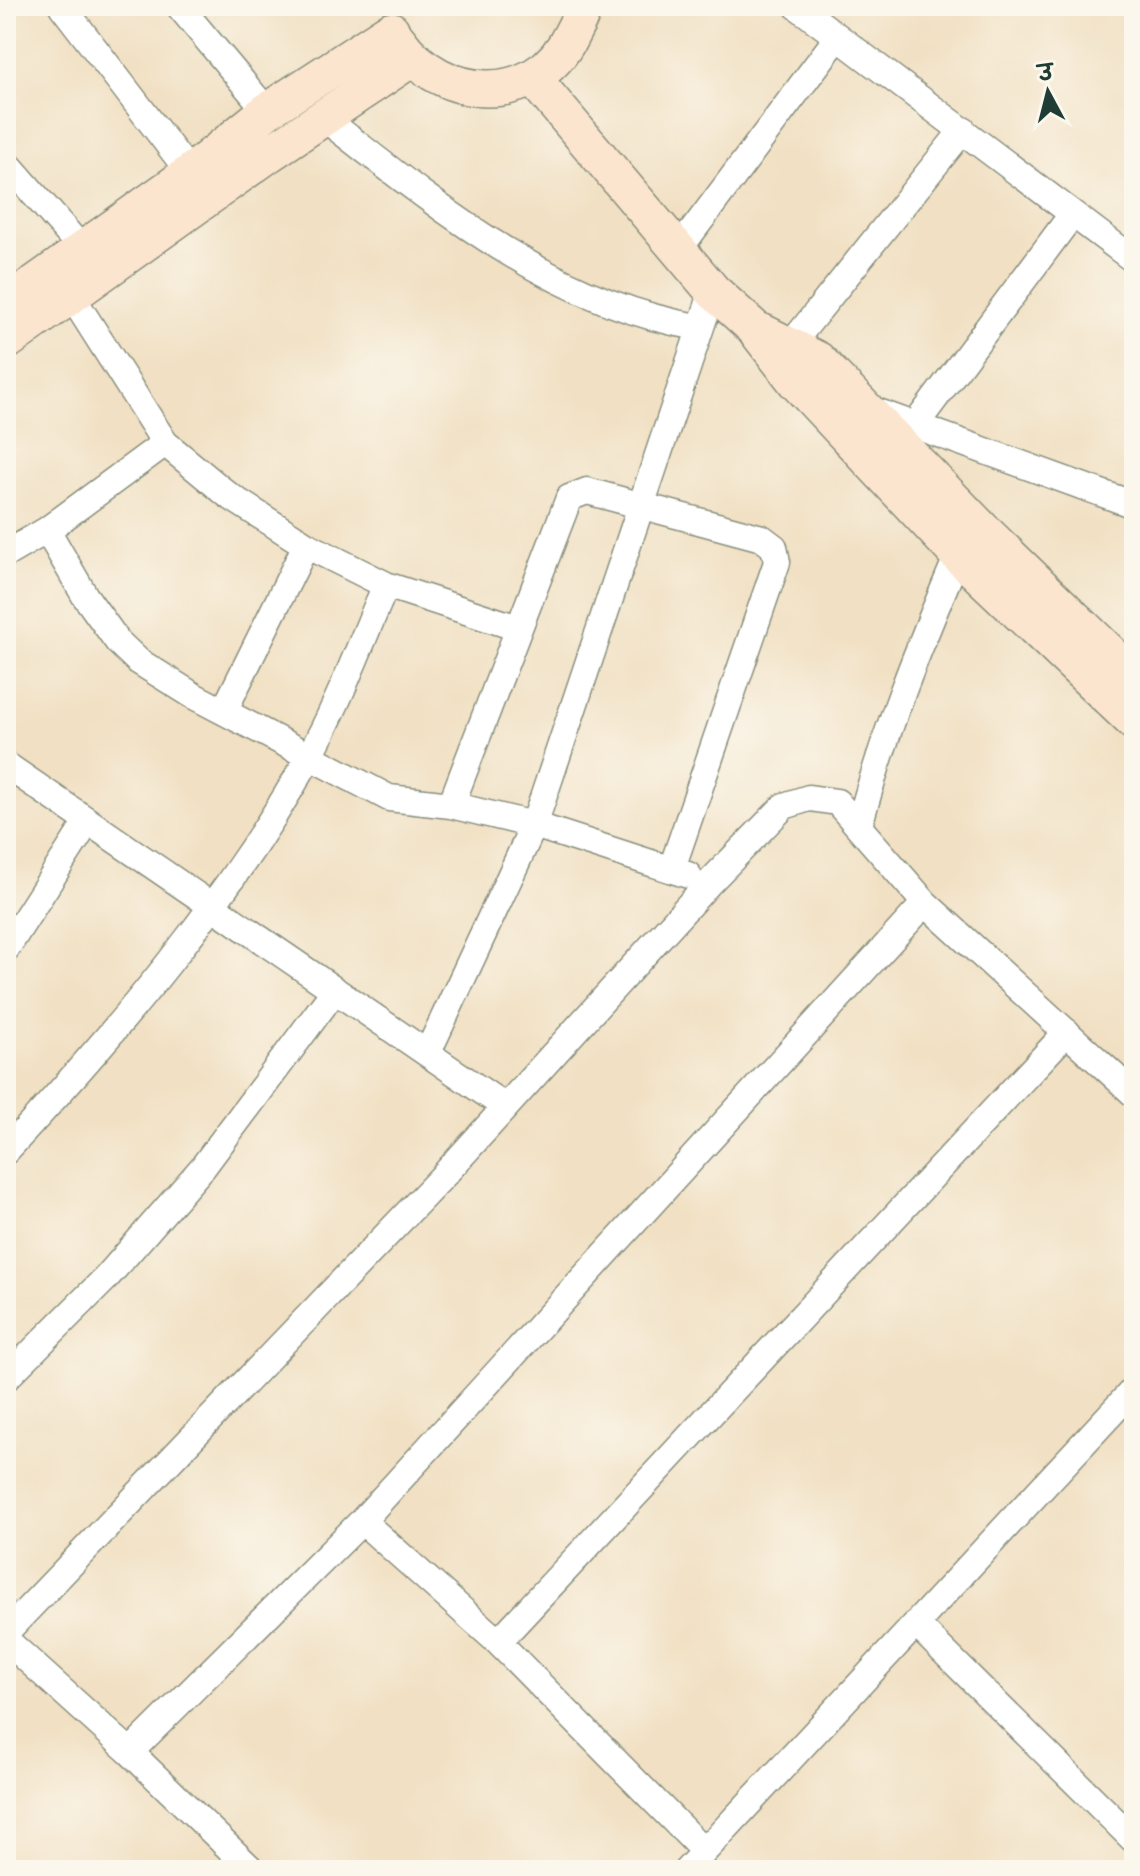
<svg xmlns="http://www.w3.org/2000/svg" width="1140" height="1876" font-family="Caveat,'Playpen Sans Deva',sans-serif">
<rect width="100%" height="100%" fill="#fbf7ec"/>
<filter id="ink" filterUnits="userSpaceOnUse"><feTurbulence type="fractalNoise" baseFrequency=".0125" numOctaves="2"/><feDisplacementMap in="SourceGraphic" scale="16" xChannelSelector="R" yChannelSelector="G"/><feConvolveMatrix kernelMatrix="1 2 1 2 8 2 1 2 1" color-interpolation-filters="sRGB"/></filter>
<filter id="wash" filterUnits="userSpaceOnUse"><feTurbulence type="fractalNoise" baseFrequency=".006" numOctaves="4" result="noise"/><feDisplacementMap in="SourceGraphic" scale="32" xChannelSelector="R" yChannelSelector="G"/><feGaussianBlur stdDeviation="1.8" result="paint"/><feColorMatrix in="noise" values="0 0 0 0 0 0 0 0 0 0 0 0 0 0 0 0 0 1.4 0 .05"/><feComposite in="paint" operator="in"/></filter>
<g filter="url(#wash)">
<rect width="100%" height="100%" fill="#f1e0c3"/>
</g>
<g filter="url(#ink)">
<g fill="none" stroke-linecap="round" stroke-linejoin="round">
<defs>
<path id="street" d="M62 6 190 173
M179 6 267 111
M797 6 1134 260
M324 118C435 205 555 304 698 327
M6 162 82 249
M679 249 837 38
M71 295 165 443 228 495 306 545 386 585 518 628
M781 357 963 130
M867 408 1134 505
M916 424 1071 216
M47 530 85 596 118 642 138 661 194 696 389 798 451 805 534 825 688 875
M6 554 47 530 165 443
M224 711 306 545
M6 765 504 1106
M451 805 569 498 587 491 762 538 774 547 777 562 672 868
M859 826C884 733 920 644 958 555
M6 949 88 821
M428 1052 534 825 713 291
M6 1151C119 1029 227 902 309 757 339 703 361 642 386 585
M6 1378 106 1278 203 1167 335 990
M362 1521 498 1642 704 1851
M916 1624 1134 1840
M6 1632 444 1175 708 884 784 806 809 798 837 802 925 903 1134 1094
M6 1640 130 1752 252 1870
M498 1642 1067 1032
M130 1752 362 1521 925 903
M687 1870 1134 1389"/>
<path id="secondary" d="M398 40C442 103 536 108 571 35 576 25 582 16 583 6
M532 77 713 291 754 328 796 382 958 555 1134 722
M6 304 190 173 267 111 391 30
M762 332 818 360 983 530 1134 676
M6 342 269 154 411 59"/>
</defs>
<use href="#street" stroke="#888e7c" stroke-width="29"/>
<use href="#secondary" stroke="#888e7c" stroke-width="39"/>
<use href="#street" stroke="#fff" stroke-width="26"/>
<use href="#secondary" stroke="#fbe5cf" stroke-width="36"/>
</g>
</g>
<rect width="1140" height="1876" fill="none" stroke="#fbf7ec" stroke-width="32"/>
<g transform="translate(1048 92) rotate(353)" stroke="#fbf7ec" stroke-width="6" paint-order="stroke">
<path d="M0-6L14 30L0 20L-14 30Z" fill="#1f3d34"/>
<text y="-12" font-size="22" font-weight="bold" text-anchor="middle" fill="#1f3d34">उ</text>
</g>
</svg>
